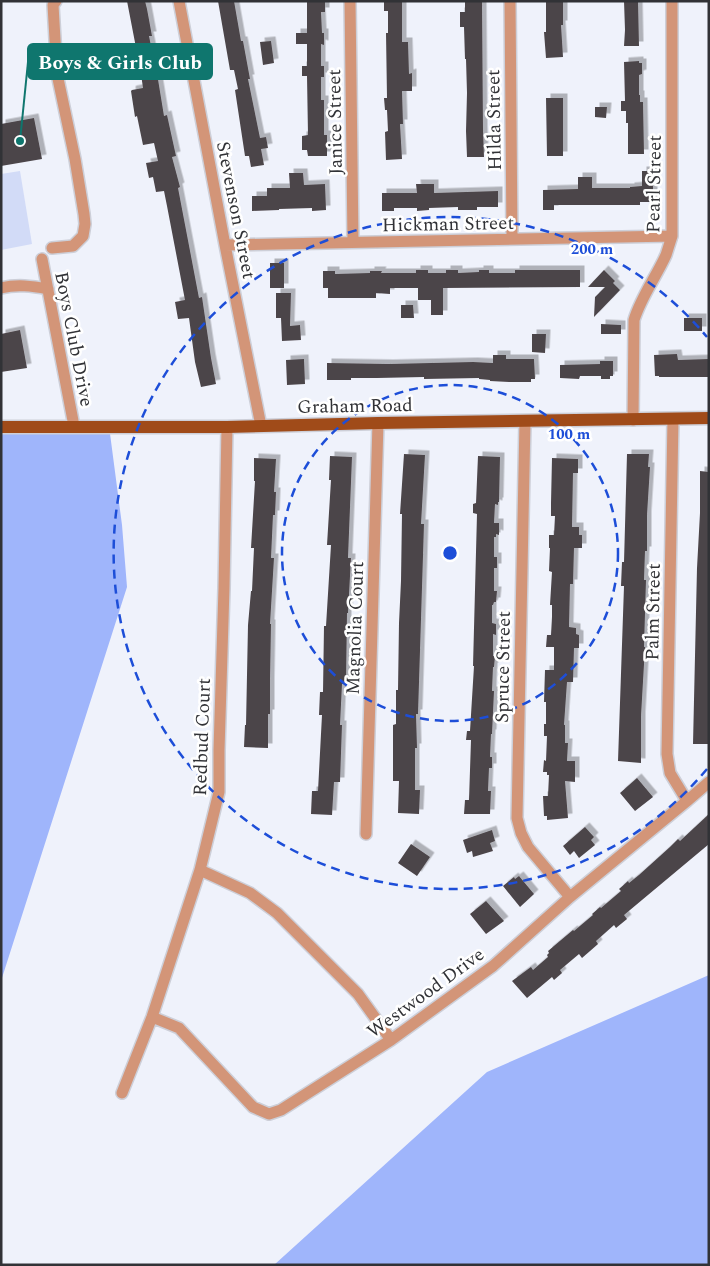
<svg xmlns="http://www.w3.org/2000/svg" width="710" height="1266" font-family="Spectral,serif">
<defs>
<filter id="shadow"><feDropShadow dx="4.5" dy="-4.5" stdDeviation="0" flood-color="#0004"/></filter>
</defs>
<rect width="100%" height="100%" fill="#eff2fb"/>
<path fill="#d2dbf7" d="M20 171 32 244 1 250V174Z"/>
<path fill="#9fb5fb" d="M109 426 122 525 127 587 1 981V427Z
M709 975V1265H274L487 1072Z"/>
<path fill="#4c4549" filter="url(#shadow)" d="M127 1H145L147 9 152 36H149L153 56 154 55 164 116 167 115 176 156 172 157 180 187 178 188 199 298 202 297 211 358 216 384 201 387 195 362 189 318 178 319 175 302 185 300 167 206 164 191 156 192 153 177 149 178 146 163 158 161 154 143 143 145 137 116 135 117 131 91 132 90 143 88 140 67 133 69 132 59 138 58Z
M218 1H234L241 41H243L250 79H248L260 138 266 137 268 148 261 149 264 165 251 167 249 156H245L235 90 238 89 234 70H230Z
M307 1H325V12H321L322 33H324V45L321 44V66H324V77H321V100H324V135H327V156H308L307 150H302V136L308 135 307 76H302V66H307V44H296V33H307Z
M384 1H402V42H408L409 74 412 73V91H402L403 124H400L402 159 386 160 385 132 388 131 387 110H385L384 98H387L386 33H388V11H384Z
M465 1H482L483 130 484 157H467L466 131 467 93 466 59H465L464 27H460V12H465Z
M546 1H563V25H561L563 57 546 58 544 32H546Z
M624 1H638L639 46H624L625 30Z
M271 41 274 63 263 65 260 42Z
M639 61V63H642V74L639 75V95H640V102H643L644 154H628V123H626V111H621V101H625L624 62Z
M546 98H563V156H547Z
M595 107H607L606 118 595 117Z
M34 118 42 159 1 166V124Z
M642 171H653V202H640V205H554V210H543V190L578 189V177H592V188H630V187L642 186Z
M289 173H303L304 185 325 184 326 210 312 211V208L279 209V210L252 211V196H267V188H290Z
M416 184H434V193L498 191V207H477V210H458V207L429 208V210L417 211V208H394V211H382V193H417Z
M270 263H284V288H270Z
M416 270H428V273H446V270H458V273L479 272V270H489V273H515V270H580V287L443 288V315H431V300H418V288H390V294L376 293V298H328V288H323V271H335V274L370 273V271H382L381 273H416Z
M604 270 615 281 613 283 620 290 594 317 595 297 605 287H588Z
M276 293H291L290 326 300 325 301 340 282 341 281 318H276Z
M401 305H413L414 318H401Z
M684 318H702V331H684Z
M601 324 621 325V334H601Z
M20 330 27 368 1 372V334Z
M532 334H546L545 353 532 352Z
M677 354 678 360 709 359V377H659V376H655L654 355Z
M493 355H506V359H534L535 379H531V382H509L490 381V380L479 379V378L424 379V377L377 378H351V380H327V363L389 364 473 362 493 363Z
M304 359 305 384 287 385 286 360Z
M600 361H613V376H610V379H601V376H580L579 379 560 378V365L600 364Z
M404 454 425 455 421 524H424L418 714H416L417 748H415V790H420L419 814 398 813 399 781H393V725L396 724V690H398L399 623 401 581 402 514H400Z
M627 454H649L648 467H650L647 515V551H645L644 580H646L644 647H645L641 716V763L618 761 624 586H621L622 562H624Z
M330 456 352 457 348 558H351L348 613H347L346 684H342L340 725H342L340 782H334L332 815 311 814 312 791H318L322 715H319L320 692H323L324 626H326L331 545H327L331 480H329Z
M478 456 500 457 499 502H498V505L495 504 494 523H499V535L496 534V537H494V557H497V568H494V591H497L496 602H494L493 605H492V623L496 624V635L493 634V656H495L494 667H493L492 691H494L492 734H491L490 757H492V768H489L488 791H491L490 814H464L465 800H469L471 740H466L467 731H470L474 666H473L477 514 473 513V504L476 503Z
M254 458 276 459 274 492H276L275 515H273L271 558H274L270 624H271L270 681V714H268V748L244 747 245 725H246L248 625 251 591H252L254 548H251L255 481H254Z
M552 458 578 459V473H573L572 527H579V535H582V548H574L573 584H570L569 627 576 628V634L579 635V648H574L573 682H567L564 725H565V743H568L567 761H575V782L565 781 568 818 547 820V816H544L543 796H548L549 775H547V772H543L544 760 546 761 547 736H544V724H546V702H544L545 670H554V647H546L547 635H551L552 617V605H550L552 572 549 571 550 548H549V535H554L555 516H551V503Z
M700 471 709 472V744H693L697 568 700 513Z
M637 778 653 797 635 811 620 793Z
M709 814V844L624 915 627 919 616 928 614 925 596 941 598 944 582 958 579 954 560 970 562 973 554 980 552 977 527 998 512 981 531 967 533 970 548 957 547 955 549 953 548 951 573 930 574 931 593 915 592 914 600 907 601 908 621 891 619 889 628 881 629 883 639 875 670 847 678 839 680 841Z
M585 827 594 837 591 840 595 845 579 858 574 851 570 855 563 846Z
M492 830 495 841 490 843 493 851 473 857 472 851 467 853 463 840Z
M411 844 430 857 417 876 398 863Z
M519 876 534 894 520 907 503 886 514 877 515 879Z
M486 901 504 921 486 934 470 914Z"/>
<g fill="none" stroke-linecap="round" stroke-linejoin="round">
<defs>
<path id="minor" d="M179 1 225 245 261 426
M350 1 353 242
M510 1 512 239
M225 245 672 236
M52 248 73 246 83 236 85 224 84 214 75 159 57 74 53 5 56 1
M42 259 74 426
M1 288C17 284 32 286 48 289
M673 419 667 754 670 773 687 801
M633 420 634 320C641 297 656 277 666 255 668 249 670 242 672 236V1
M525 421 517 818 521 833 528 847 570 897
M366 834 378 423
M200 870 250 893 277 913 358 994 391 1040
M152 1017 179 1028 253 1107 269 1114 281 1110 391 1040 493 966 570 897 687 801 709 782
M122 1093 152 1017 200 870 219 792V750L224 588 227 427"/>
<path id="major" d="M1 427H227L378 423 709 418"/>
</defs>
<use href="#minor" stroke="#cdcfd8" stroke-width="14"/>
<use href="#major" stroke="#cdcfd8" stroke-width="15"/>
<use href="#minor" stroke="#d39578" stroke-width="11"/>
<use href="#major" stroke="#a04b19" stroke-width="12"/>
</g>
<g fill="none" stroke="#1d4ed8" stroke-width="2.5" stroke-dasharray="9 6">
<circle cx="450" cy="553" r="168"/>
<path d="M707 769A336 336 0 1 1 707 337"/>
</g>
<g text-anchor="middle" stroke-width="5" stroke-linejoin="round" paint-order="stroke">
<g font-size="19" fill="#313236" stroke="#fff">
<text transform="translate(493 120) rotate(-91)" y="7">Hilda Street</text>
<text transform="translate(334 122) rotate(-91)" y="7">Janice Street</text>
<text transform="translate(653 184) rotate(-89)" y="7">Pearl Street</text>
<text transform="translate(237 210) rotate(79)" y="7">Stevenson Street</text>
<text transform="translate(448 223) rotate(-1)" y="7">Hickman Street</text>
<text transform="translate(75 339) rotate(79)" y="7">Boys Club Drive</text>
<text transform="translate(355 405) rotate(-1)" y="7">Graham Road</text>
<text transform="translate(652 612) rotate(-89)" y="7">Palm Street</text>
<text transform="translate(354 628) rotate(-88)" y="7">Magnolia Court</text>
<text transform="translate(502 667) rotate(-89)" y="7">Spruce Street</text>
<text transform="translate(201 737) rotate(-88)" y="7">Redbud Court</text>
<text transform="translate(425 992) rotate(-36)" y="7">Westwood Drive</text>
</g>
</g>
<circle cx="450" cy="553" r="8" fill="#1d4ed8" stroke="#fff" stroke-width="2.5"/>
<g font-size="15" text-anchor="middle" font-weight="bold" fill="#1d4ed8" stroke="#fff" stroke-width="5" stroke-linejoin="round" paint-order="stroke">
<text x="592" y="254">200 m</text>
<text x="569" y="439">100 m</text>
</g>
<path fill="none" stroke="#0f766e" stroke-width="2" d="M20 141L28 62"/>
<circle fill="#0f766e" stroke="#fff" stroke-width="2" cx="20" cy="141" r="5"/>
<rect fill="#0f766e" stroke="#0f766e" stroke-width="2" x="28" y="44" width="184" height="35" rx="5"/>
<g font-size="20" text-anchor="middle" font-weight="bold" fill="#fff">
<text x="120" y="69">Boys &amp; Girls Club</text>
</g>
<rect width="710" height="1266" fill="none" stroke="#313236" stroke-width="5"/>
</svg>
